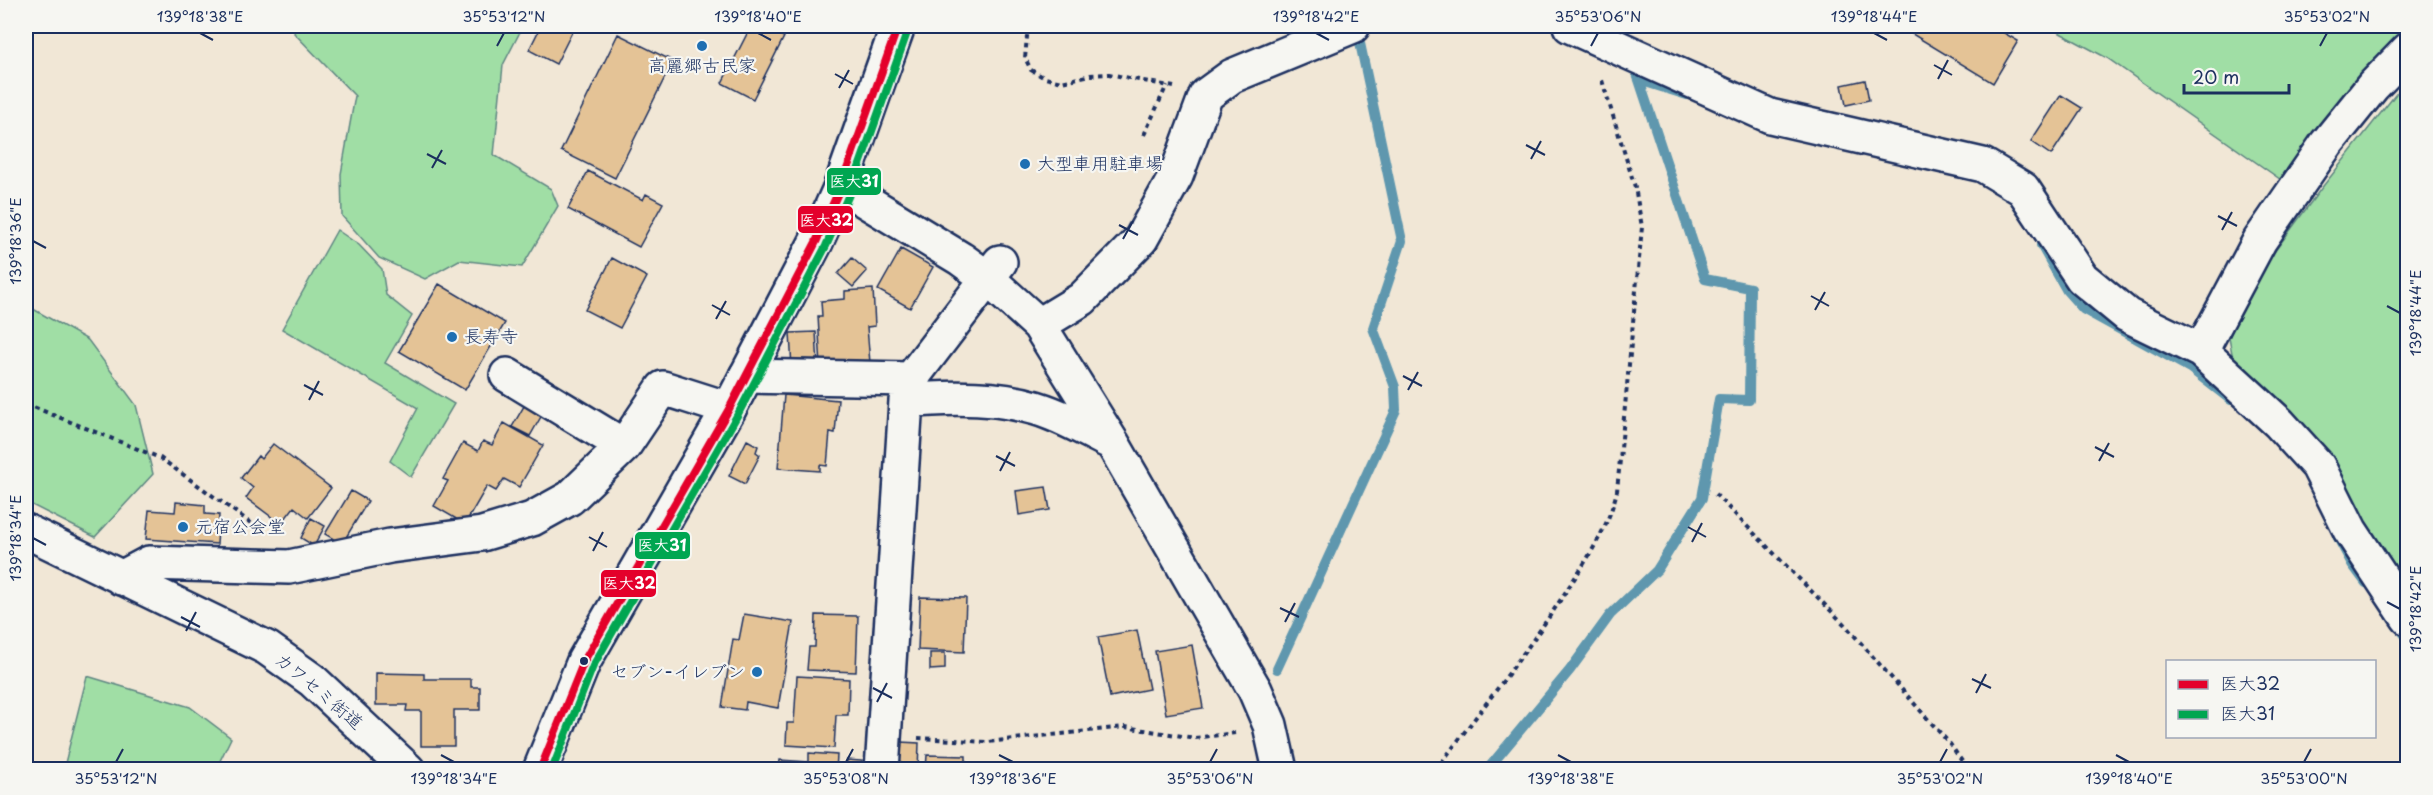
<svg xmlns="http://www.w3.org/2000/svg" width="2433" height="795" font-family="'Playpen Sans','Klee One',sans-serif">
<rect width="100%" height="100%" fill="#f1e7d6"/>
<filter id="ink" filterUnits="userSpaceOnUse"><feTurbulence type="fractalNoise" baseFrequency=".0167" numOctaves="2"/><feDisplacementMap in="SourceGraphic" scale="12" xChannelSelector="R" yChannelSelector="G"/><feConvolveMatrix kernelMatrix="1 2 1 2 8 2 1 2 1" color-interpolation-filters="sRGB"/></filter>
<g filter="url(#ink)">
<path fill="#a0dea5" stroke="#5e8682" stroke-width="1.5" d="M296 26H523L503 65 494 155 551 189 558 206 522 267 459 260 425 279 379 258 342 216 341 174 355 96 294 33Z
M2047 26H2407L2408 30 2287 184 2107 58Z
M2407 80V608L2374 555 2329 453 2234 364 2229 338 2239 313 2269 259 2320 190Z
M337 230 359 245 382 269 386 295 412 316 385 363 454 404 411 477 390 461 418 408 282 329Z
M26 305 88 340 136 405 153 474 95 537 26 502Z
M87 676 190 707 231 738 216 769 79 770 65 763Z"/>
<g fill="none" stroke-linecap="round" stroke-linejoin="round">
<path stroke="#5e97ae" stroke-width="10" d="M1622 26 1628 45
M1633 63 1639 80 1687 95
M2041 245 2067 291 2083 309 2190 368 2231 400
M2337 536 2352 564 2366 583
M2396 622 2408 639
M1277 669 1396 410 1395 387 1373 328 1402 241 1357 29
M1487 770 1570 670 1610 615 1657 570 1702 498 1719 399 1749 400 1750 288 1705 279 1639 80"/>
</g>
<path fill="#e4c396" stroke="#1b2f5e" stroke-width="1.5" d="M541 26H575L556 64 529 50Z
M751 26H761L784 37 753 99 722 83Z
M1899 26H1992L2018 41 1993 83Z
M618 34 673 61 615 178 561 151Z
M1865 80 1869 100 1846 105 1842 85Z
M2061 95 2082 108 2051 155 2031 141Z
M588 171 643 200 646 194 663 203 639 247 568 209Z
M901 249 933 267 910 308 878 290Z
M612 258 647 277 620 328 585 310Z
M852 258 867 271 853 287 838 274Z
M439 284 505 323 465 390 399 351Z
M873 289 875 326 867 327 870 363 821 367 818 316H822L821 301 845 299V291Z
M816 332 818 366 792 368 790 333Z
M784 395 838 400 835 433 830 432 827 466 820 465V471L778 468Z
M527 401 546 408 530 436 512 427Z
M504 423 543 445 519 487 504 479 496 491 487 486 465 524 434 506 448 481 443 479 463 443 478 451 483 441 492 445Z
M747 440 758 446 756 452 760 455 745 484 729 476Z
M273 444 331 488 308 518 294 507 281 524 246 498 253 488 241 478 258 456 261 459Z
M1046 487 1050 510 1019 515 1016 491Z
M351 491 368 501 342 544 325 534Z
M176 502 205 505V514L219 515 217 544 146 539 149 510 175 512Z
M311 518 325 526 314 546 301 538Z
M920 597 966 598 964 652 918 650Z
M744 614 793 622 778 708 746 702 745 710 722 707 733 639 739 640Z
M816 615 858 616 856 672 807 670 809 647H815Z
M1137 630 1149 689 1110 697 1098 637Z
M1192 645 1203 708 1166 714 1155 651Z
M930 653H945V669L930 670Z
M376 673 424 674V679H471V687H480V710H454V746H421V711H406L407 705H376Z
M797 676 849 679 848 715H836L834 748 786 745 787 723H794Z
M900 742 919 743 918 770H898Z
M809 753 837 755 836 770H779L780 760 809 762Z
M927 755 966 756V770H926Z
M847 760 873 762V770H846Z"/>
<g fill="none" stroke-linecap="round" stroke-linejoin="round">
<defs>
<path id="minor" d="M1570 26 1770 116 1983 165 2023 189 2082 278 2127 315 2201 351
M2408 50 2373 86 2327 143 2260 240 2201 351 2279 423 2318 466 2350 530 2408 618
M841 186 961 259 986 277 1039 325 1113 444 1255 690 1270 725 1280 770
M1039 325 1082 299 1141 239 1176 176 1206 95 1232 76 1353 26
M507 375 624 446
M746 376 912 379
M906 401C947 397 995 396 1036 408 1062 416 1087 430 1112 443
M26 531 267 648 312 680 408 770
M121 578 149 563 289 567 390 546 482 534 532 519 570 498 624 446 663 388 729 409
M882 770 906 401 912 379 917 371 1000 262"/>
<path id="major" d="M540 770 584 661 729 409 816 242 841 186 898 26"/>
</defs>
<use href="#minor" stroke="#1b2f5e" stroke-width="38"/>
<use href="#major" stroke="#1b2f5e" stroke-width="38"/>
<path stroke="#1b2f5e" stroke-width="4" stroke-dasharray="4.5 4.5" stroke-linecap="butt" d="M1028 26 1025 58 1031 70 1045 78 1062 82 1090 75 1109 74 1174 87
M1144 135 1167 85
M26 404 160 458 262 531
M1715 494 1844 624 1950 744 1968 770
M918 738 987 742 1125 727 1195 738 1235 733
M1436 770C1479 712 1524 656 1563 596 1585 562 1607 532 1617 491L1642 227 1635 187 1601 77"/>
<use href="#minor" stroke="#f6f6f2" stroke-width="33"/>
<use href="#major" stroke="#f6f6f2" stroke-width="33"/>
<defs>
<path id="bus-1" d="M540 770 584 661 729 409 816 242 841 186 898 26"/>
<path id="bus-2" d="M552 770 593 666 738 414 826 246 851 190 908 30"/>
</defs>
<use href="#bus-1" stroke="#f6f6f2" stroke-width="12"/>
<use href="#bus-2" stroke="#f6f6f2" stroke-width="12"/>
<use href="#bus-1" stroke="#e4002b" stroke-width="8"/>
<use href="#bus-2" stroke="#00a651" stroke-width="8"/>
</g>
</g>
<path fill="none" stroke="#1b2f5e" stroke-width="2" d="M200 33 213 40M758 33 771 40M1316 33 1329 40M1874 33 1887 40M497 46 504 33M1591 46 1598 33M2320 46 2327 33M1934 65 1952 75M835 74 853 84M1938 79 1948 60M839 88 849 70M1526 145 1545 155M427 154 446 164M1531 159 1541 141M432 168 442 150M2218 216 2237 226M1119 225 1138 235M2222 230 2232 212M1123 239 1133 221M33 241 46 248M1811 296 1829 306M712 305 730 315M2387 306 2400 313M1815 310 1825 292M716 319 726 301M1403 376 1422 386M304 385 323 395M1408 390 1418 372M309 400 319 381M2095 447 2114 457M996 456 1015 466M2099 461 2109 443M1000 471 1010 452M1688 527 1706 537M589 537 607 547M33 538 46 545M1692 542 1702 523M593 551 603 532M2387 602 2400 609M1280 608 1299 617M181 617 200 627M1285 622 1295 603M186 631 196 612M1972 679 1991 688M873 688 892 698M1976 693 1986 674M877 702 887 683M441 755 454 762M999 755 1013 762M1558 755 1571 762M2116 755 2129 762M116 762 123 749M846 762 853 749M1210 762 1217 749M1940 762 1947 749M2304 762 2311 749"/>
<g fill="#1f6fb2" stroke="#f6f6f2" stroke-width="2">
<circle cx="702" cy="46" r="6"/>
<circle cx="1025" cy="164" r="6"/>
<circle cx="452" cy="337" r="6"/>
<circle cx="183" cy="527" r="6"/>
<circle cx="757" cy="672" r="6"/>
</g>
<circle fill="#1b2f5e" stroke="#f6f6f2" stroke-width="2" cx="584" cy="661" r="5"/>
<g text-anchor="middle" stroke-width="4.5" stroke-linejoin="round" paint-order="stroke">
<g font-size="18" fill="#1b2f5e" stroke="#f6f6f2" text-anchor="start">
<text x="702" y="72" text-anchor="middle">高麗郷古民家</text>
<text x="1037" y="170">大型車用駐車場</text>
<text x="464" y="343">長寿寺</text>
<text x="195" y="533">元宿公会堂</text>
<text x="745" y="678" text-anchor="end">セブン-イレブン</text>
</g>
<g font-size="18" fill="#1b2f5e" stroke="#f6f6f2">
<text transform="translate(319 691) rotate(40)" y="6">カワセミ街道</text>
</g>
</g>
<g stroke="#f6f6f2" stroke-width="2">
<rect x="826" y="167" width="56" height="29" rx="6" fill="#00a651"/>
<rect x="797" y="205" width="57" height="29" rx="6" fill="#e4002b"/>
<rect x="634" y="531" width="57" height="29" rx="6" fill="#00a651"/>
<rect x="600" y="569" width="57" height="29" rx="6" fill="#e4002b"/>
</g>
<g font-size="16" text-anchor="middle" font-weight="bold" fill="#fff">
<text x="854" y="187">医大31</text>
<text x="826" y="226">医大32</text>
<text x="662" y="551">医大31</text>
<text x="629" y="589">医大32</text>
</g>
<rect width="2433" height="795" fill="none" stroke="#f6f6f2" stroke-width="66"/>
<rect x="2166" y="660" width="210" height="78" fill="#f6f6f2" stroke="#9ea6b7" stroke-width="1.5"/>
<rect x="2178" y="680" width="30" height="9" fill="#e4002b" stroke="#9ea6b7" stroke-width="1.5"/>
<text x="2220" y="690" font-size="18" fill="#1b2f5e">医大32</text>
<rect x="2178" y="710" width="30" height="9" fill="#00a651" stroke="#9ea6b7" stroke-width="1.5"/>
<text x="2220" y="720" font-size="18" fill="#1b2f5e">医大31</text>
<path d="M2184 84v9h105v-9" fill="none" stroke="#1b2f5e" stroke-width="3"/>
<text x="2193" y="84" font-size="18" fill="#1b2f5e" stroke="#f6f6f2" stroke-width="4.5" paint-order="stroke">20 m</text>
<rect x="33" y="33" width="2367" height="729" fill="none" stroke="#1b2f5e" stroke-width="2"/>
<g font-size="15" text-anchor="middle" fill="#1b2f5e">
<text x="200" y="22">139°18'38"E</text>
<text x="504" y="22">35°53'12"N</text>
<text x="758" y="22">139°18'40"E</text>
<text x="1316" y="22">139°18'42"E</text>
<text x="1598" y="22">35°53'06"N</text>
<text x="1874" y="22">139°18'44"E</text>
<text x="2327" y="22">35°53'02"N</text>
<text transform="translate(16 241) rotate(-90)" y="5">139°18'36"E</text>
<text transform="translate(2416 313) rotate(-90)" y="5">139°18'44"E</text>
<text transform="translate(16 538) rotate(-90)" y="5">139°18'34"E</text>
<text transform="translate(2416 609) rotate(-90)" y="5">139°18'42"E</text>
<text x="116" y="784">35°53'12"N</text>
<text x="454" y="784">139°18'34"E</text>
<text x="846" y="784">35°53'08"N</text>
<text x="1013" y="784">139°18'36"E</text>
<text x="1210" y="784">35°53'06"N</text>
<text x="1571" y="784">139°18'38"E</text>
<text x="1940" y="784">35°53'02"N</text>
<text x="2129" y="784">139°18'40"E</text>
<text x="2304" y="784">35°53'00"N</text>
</g>
</svg>
